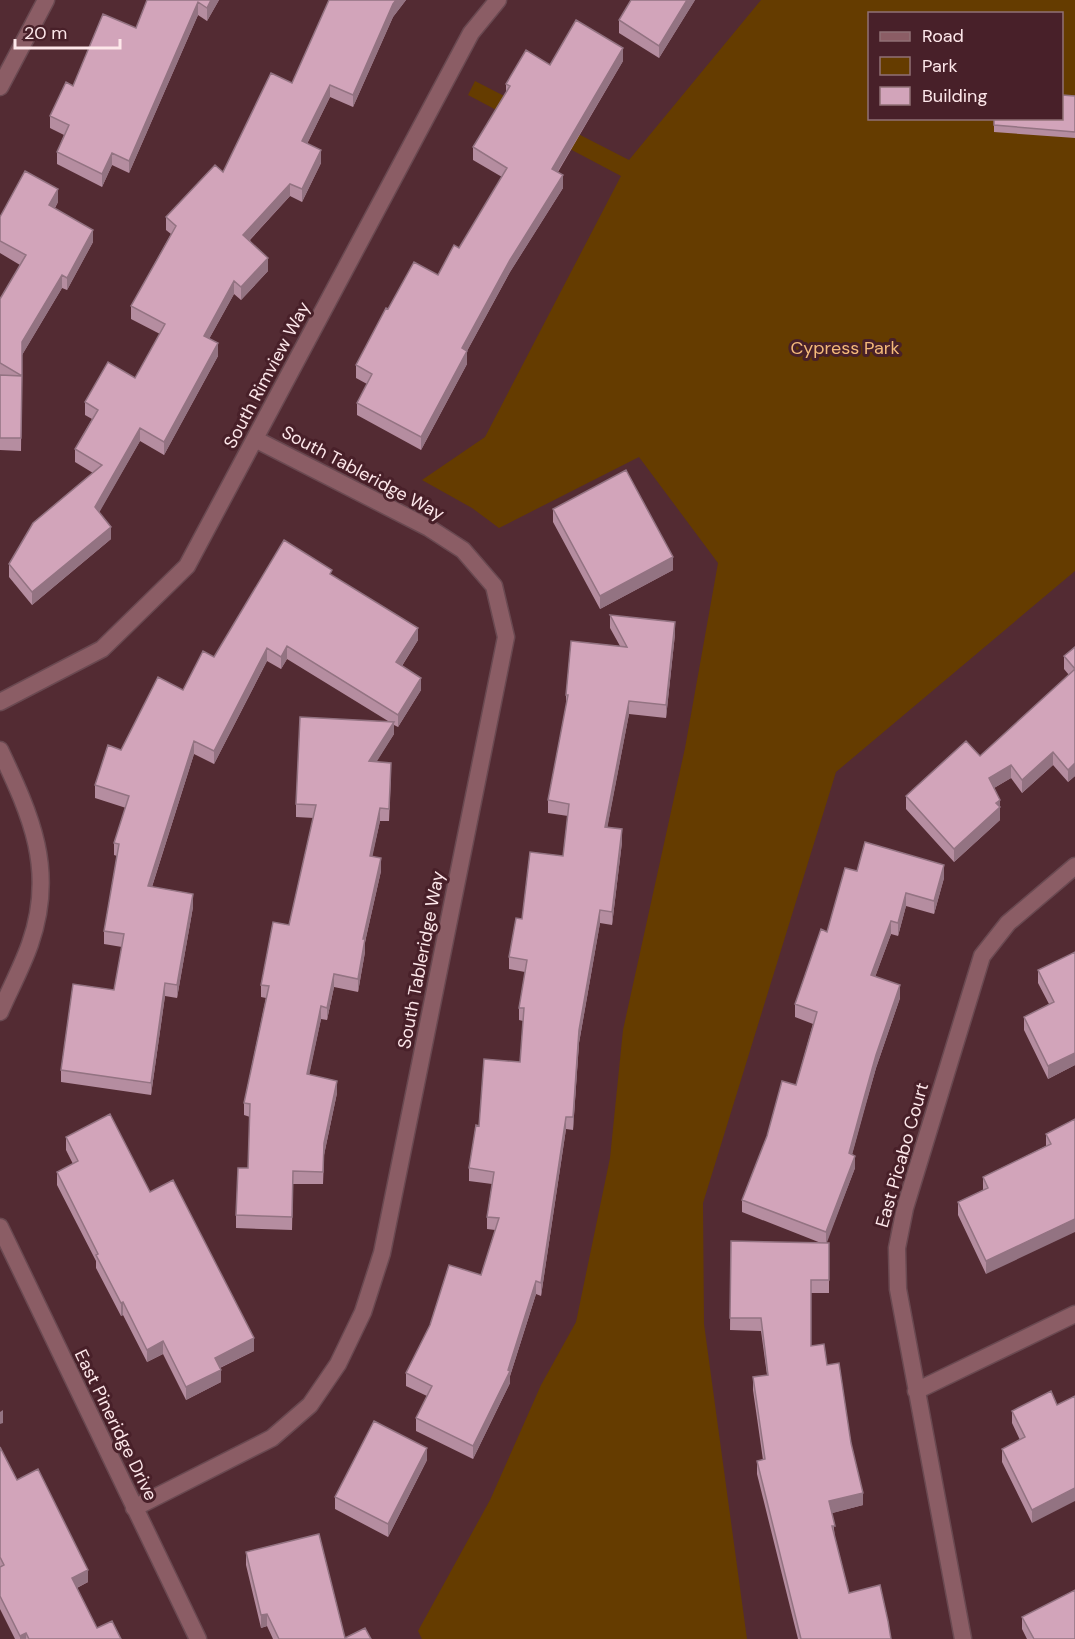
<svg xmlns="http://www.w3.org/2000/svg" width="1075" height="1639" font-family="'DM Sans',sans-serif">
<rect width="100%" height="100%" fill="#532b33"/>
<path fill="#653c00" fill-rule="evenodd" d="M761 0H1075V571L836 772 703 1203 704 1324 747 1639H422L418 1631 490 1500 541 1385 576 1322 610 1158 623 1030 685 748 718 563 639 457 499 528 472 508 422 480 485 437 621 176 468 95 475 81 629 160ZM870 14H1062V118H870Z"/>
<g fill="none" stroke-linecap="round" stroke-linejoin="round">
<defs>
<path id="minor" d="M0 87 46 0
M0 702 102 649 187 566 471 33 498 0
M0 750C31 816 56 870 30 944 22 967 10 989 0 1012
M0 1227 198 1639
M916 1391 1075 1314
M134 1508 272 1438 310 1405 338 1364 363 1312 382 1253 506 637 494 586 463 550 429 528 255 439
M963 1639 898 1289 897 1248 905 1208 982 956 1008 923 1075 866"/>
</defs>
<use href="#minor" stroke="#6a4951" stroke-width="19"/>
<use href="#minor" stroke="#8b5d65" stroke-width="16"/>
</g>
<path fill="#b58da0" d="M147 0H219L207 21 198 15 129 173 112 165 102 187 57 164V152L64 135 50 128V116L136 28Z
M329 0H406L393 17 353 107 330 97 307 144 321 163 302 202 290 196 250 240 268 271 241 300 234 294 209 339 218 356 164 455 140 441 99 512 111 539 32 605 9 577V564L93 473 75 462V449L92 419 85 415V402L135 378 160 334 131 319V306L171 234 166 230V217L223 172 292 83Z
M695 0 659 58 619 33V20Z
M623 61 558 172 563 188 510 272 467 351V364L421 450 357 415V403L367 384 356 378V365L388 309 438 275 459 248 502 177 473 160V147L506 93V84L550 65Z
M1075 96V138L994 132V118Z
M58 202 55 208 93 242 67 290 62 288 22 355 21 451 0 450V299L20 265 0 253V217Z
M553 509 673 570 600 609 553 522Z
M332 575 418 640 402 666 421 690 398 727 394 725V734L376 762 391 775 389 821H380L372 856 381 871 365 942V952L358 992 334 987 327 1020 321 1019 309 1074 337 1093 324 1155 323 1184H293L292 1230 236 1228V1215L248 1168 250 1117 244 1115V1103L266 998 261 997V985L289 925 314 818 296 817V804L388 721 287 659 281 669 267 661 214 764 194 754 152 887 193 907 177 998 165 996 151 1095 61 1082V1070L114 990 122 947 104 944V931L117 856 114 855V843L126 808 95 798V785L121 750 183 690 214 657Z
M610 615 675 634 666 718 629 714 607 828 622 842 612 925 600 923 579 1043 573 1130 566 1129 541 1296 536 1294 510 1376V1383L473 1459 416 1431V1418L427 1396 406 1386V1373L481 1275 495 1230 487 1229V1217L492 1184 469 1181V1168L479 1126 520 1062 523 1021 519 1020V1008L525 972 509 969V957L522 919 563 856 568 816 548 813V800L566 707V695L620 646 610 628Z
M1075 647V776L1068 782 1053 765 1022 793 1011 778 994 788 1000 807V820L954 862 906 809V796L980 756 1069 675 1064 669V656Z
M857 871 944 878 934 914 906 906 898 936 891 934 875 977 900 998 876 1068 864 1110 852 1154 855 1168 826 1243H829V1293H811V1346L827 1365 851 1443 863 1505 832 1513 835 1537 849 1593 891 1639H798L757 1474V1461L763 1460 753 1390V1377L767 1375 761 1331 730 1330 731 1241 821 1243 742 1212V1200L796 1085 813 1024 795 1017V1004L827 932Z
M1075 952V1065L1048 1079 1024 1030V1017L1049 1004 1038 983V970Z
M1075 1119 986 1274 958 1215V1202L983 1190V1177L1046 1146V1134Z
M66 1137 150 1192 254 1351 220 1368 221 1382 186 1400 163 1354 147 1362 123 1315 121 1316 96 1268V1261L57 1185V1172L73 1164 66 1150Z
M1051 1391 1032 1523 1002 1462V1449L1020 1440 1012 1423V1411Z
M0 1447 17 1480 88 1582 77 1588 97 1628 121 1639H15L0 1609Z
M427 1460 388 1537 335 1509V1497Z
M246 1552 345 1638 371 1639H273L267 1626 261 1628 246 1565Z
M1022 1617 1075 1639H1027L1022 1629Z"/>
<path fill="#937382" d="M211 0H219L207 21V8Z
M396 0H406L393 17 353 107V95L393 4Z
M687 0H695L659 58V46Z
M198 2V15L129 173V161Z
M623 48V61L552 181V169Z
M330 85V97L302 154V141Z
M321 150V163L302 202V189Z
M112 153V165L102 187V174Z
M563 175V188L510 272 467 351V364L421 450V437L462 348 510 260Z
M290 184V196L243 247V235Z
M58 189V202L49 218V205Z
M93 230V242L67 290V278Z
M268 258V271L241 300V287Z
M62 275V288L22 355 21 451 22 342Z
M234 281V294L204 348V336Z
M218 343V356L164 455V442Z
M140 428V441L95 520V507Z
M111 527V539L32 605V592Z
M673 557V570L600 609V596Z
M675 622V634L666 718V705Z
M418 628V640L396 675V662Z
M287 646V659L281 669V657Z
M267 648V661L214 764V751Z
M421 678V690L398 727V715Z
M629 701V714L605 840V827Z
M394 722V734L369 774V761Z
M194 741V754L148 899V886Z
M1053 752V765L1022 793V780Z
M1075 763V776L1068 782V770Z
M1011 765V778L989 791V778Z
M1000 800V820L954 862V849Z
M380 808V821L370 868V856Z
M622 829V842L612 925V912Z
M381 858V871L365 942V952L358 992V979L363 939Z
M944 865V878L934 914V901Z
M906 893V906L898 936V923Z
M193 894V907L177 998V985Z
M600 910V923L579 1043 573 1130V1117L579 1030Z
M891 921V934L871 988V975Z
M334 974V987L327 1020V1008Z
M165 983V996L151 1095V1083Z
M900 985V998L876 1068 849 1166V1153L864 1098 876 1055Z
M321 1006V1019L307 1086V1074Z
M1075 1053V1065L1048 1079V1066Z
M337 1081V1093L324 1155 323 1184 324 1143Z
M566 1117V1129L541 1296V1283Z
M855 1156V1168L826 1245V1232Z
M1075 1219V1232L986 1274V1261Z
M536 1281V1294L510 1376V1383L473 1459V1446L508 1370Z
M123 1302V1315L121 1316V1303Z
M254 1338V1351L215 1370V1358Z
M163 1341V1354L147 1362V1350Z
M221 1370V1382L186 1400V1387Z
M3 1410V1423L0 1424V1412Z
M427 1448V1460L388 1537V1524Z
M1075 1488V1501L1032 1523V1510Z
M863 1493V1505L829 1514V1501Z
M88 1570V1582L72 1590V1578Z
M267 1614V1626L261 1628V1615Z
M26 1633V1639H20V1636Z"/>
<path fill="#d2a4ba" stroke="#937382" stroke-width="1.5" d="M147 0H211L207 8 198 2 129 161 112 153 102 174 57 152 69 125 50 116 66 82 73 86 103 14 136 28Z
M329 0H396L393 4 353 95 330 85 302 141 321 150 302 189 290 184 243 235 268 258 241 287 234 281 204 336 218 343 164 442 140 428 95 507 111 527 32 592 9 564 33 523 102 465 75 449 98 410 85 402 108 362 135 378 165 324 131 306 176 226 166 217 215 165 223 172 271 73 292 83Z
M631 0H687L659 46 619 20Z
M576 20 623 48 552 169 563 175 510 260 462 348 467 351 421 437 357 403 372 374 356 365 386 308 388 309 414 262 438 275 454 245 459 248 507 168 473 147 510 86 506 84 526 50 550 65Z
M1062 95 1075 96V132L994 125V118H1062Z
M25 171 58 189 49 205 93 230 67 278 62 275 22 342V376L0 363V299L26 255 0 241V217Z
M0 375 22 376 21 438H0Z
M626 470 673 557 600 596 553 509Z
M284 540 332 570 330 574 418 628 396 662 421 678 398 715 287 646 281 657 267 648 214 751 194 741 148 886 193 894 177 985 165 983 151 1083 61 1070 73 984 114 990 124 934 104 931 119 844 114 843 129 796 95 785 108 745 121 750 158 677 183 690 203 651 214 657Z
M610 615 675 622 666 705 629 701 605 827 622 829 612 912 600 910 579 1030 573 1117H566L541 1283 536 1281 508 1370 510 1371 473 1446 416 1418 432 1386 406 1373 430 1325 449 1265 481 1275 499 1218 487 1217 494 1172 469 1168 476 1125 479 1126 484 1059 520 1062 524 1008H519L527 960 509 957 516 918 522 919 530 852 563 856 569 804 548 800 568 695H566L571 641 627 647Z
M1075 647V763L1068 770 1053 752 1022 780 1011 765 989 778 1000 800 996 803 1000 807 954 849 906 796 966 741 980 756 1075 669 1064 656Z
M300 717 394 722 369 761 391 763 389 809 380 808 370 856 381 858 363 939H365L358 979 334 974 327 1008 321 1006 307 1074 337 1081 324 1143 323 1172 293 1171 292 1217 236 1215 238 1168H248L250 1104 244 1103 269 986 261 985 273 922 289 925 316 805 296 804Z
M865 842 944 865 934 901 906 893 898 923 891 921 871 975 900 985 876 1055 864 1098 849 1153 855 1156 826 1232 742 1200 767 1136 782 1081 796 1085 817 1012 795 1004 821 929 827 932 845 868 857 871Z
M1075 952V1053L1048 1066 1024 1017 1054 1002 1038 970Z
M110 1114 150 1192 173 1180 254 1338 215 1358 221 1370 186 1387 163 1341 147 1350 123 1302 121 1303 96 1255 98 1254 57 1172 78 1161 66 1137Z
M1075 1119V1219L986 1261 958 1202 988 1188 983 1177 1051 1144 1046 1134Z
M731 1241 829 1243V1280H811V1346L824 1344 827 1365 839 1363 851 1443 863 1493 829 1501 835 1526H832L849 1593 880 1585 888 1621 891 1639H801L757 1461 765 1459 753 1377 768 1375 761 1318H730Z
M1051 1391 1057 1405 1075 1396V1488L1032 1510 1002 1449 1025 1437 1012 1411Z
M374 1421 427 1448 388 1524 335 1497Z
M0 1447 17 1480 38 1469 88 1570 72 1578 97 1628 112 1621 121 1639H29L26 1633 20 1636 0 1596V1567L4 1565 0 1557Z
M319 1534 345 1638 365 1628 371 1639H279L267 1614 261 1615 246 1552Z
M1075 1590V1639H1034L1022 1617Z"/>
<g text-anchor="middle" stroke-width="6" stroke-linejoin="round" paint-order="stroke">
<g font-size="18" fill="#f5ba7b" stroke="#482029">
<text x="845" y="354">Cypress Park</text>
</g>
<g font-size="18" fill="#fde7ea" stroke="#482029">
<text transform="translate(267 375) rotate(-62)" y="6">South Rimview Way</text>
<text transform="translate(363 473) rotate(28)" y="6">South Tableridge Way</text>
<text transform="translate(421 960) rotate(-79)" y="6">South Tableridge Way</text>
<text transform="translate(902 1155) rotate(-74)" y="6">East Picabo Court</text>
<text transform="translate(116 1425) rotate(64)" y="6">East Pineridge Drive</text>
</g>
</g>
<rect x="868" y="12" width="195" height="108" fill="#482029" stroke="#907076" stroke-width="1.5"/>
<rect x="880" y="32" width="30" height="9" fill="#8b5d65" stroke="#907076" stroke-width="1.5"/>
<text x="922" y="42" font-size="18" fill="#fde7ea">Road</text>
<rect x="880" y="57" width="30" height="18" fill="#653c00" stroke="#907076" stroke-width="1.5"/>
<text x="922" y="72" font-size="18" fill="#fde7ea">Park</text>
<rect x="880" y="87" width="30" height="18" fill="#d2a4ba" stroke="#907076" stroke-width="1.5"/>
<text x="922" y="102" font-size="18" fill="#fde7ea">Building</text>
<path d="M15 39v9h105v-9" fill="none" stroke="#fde7ea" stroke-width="3"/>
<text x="24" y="39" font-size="18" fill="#fde7ea" stroke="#482029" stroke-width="4.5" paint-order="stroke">20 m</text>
</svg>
